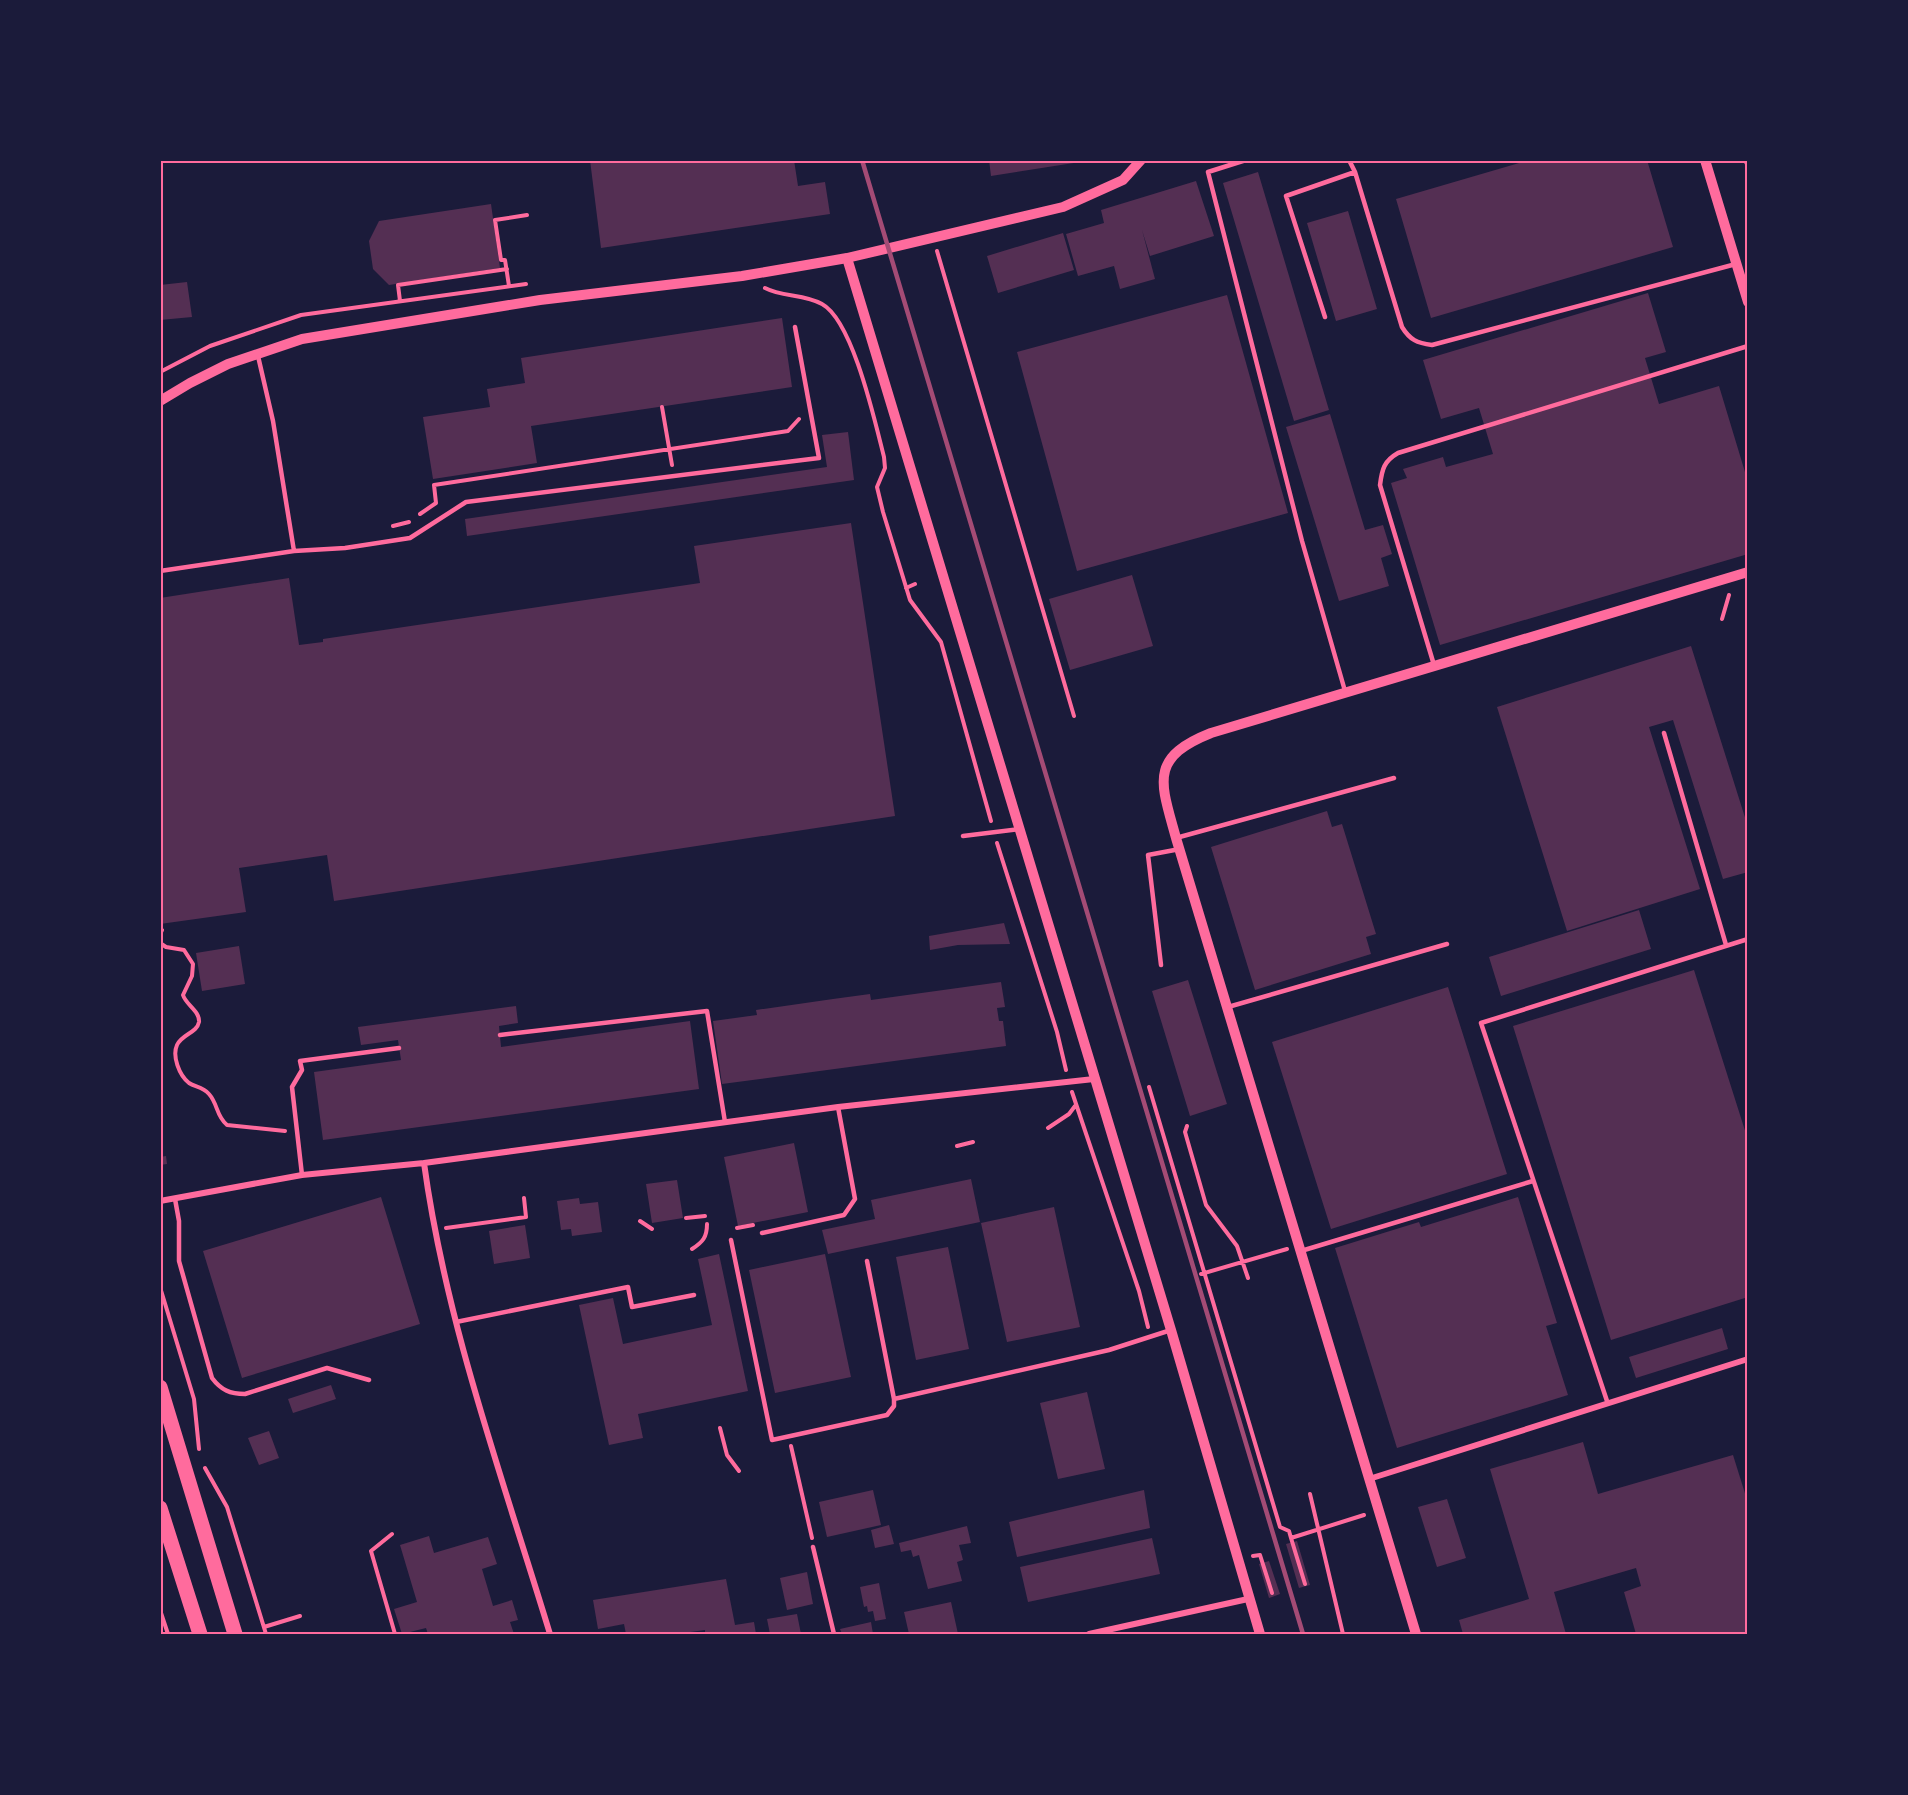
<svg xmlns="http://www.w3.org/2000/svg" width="1908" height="1795" font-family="'Fira Sans Condensed',sans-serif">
<rect width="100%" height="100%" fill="#1b1b3a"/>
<path fill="#542f53" d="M590 160H794L798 186 825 182 830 214 601 248Z
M989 160H1080V162L991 176Z
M1529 160H1647L1673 247 1431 318 1396 199Z
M1258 172 1329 410 1294 421 1223 183Z
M1196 181 1214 236 1150 256 1142 230 1155 279 1120 289 1114 266 1078 276 1066 234 1104 223 1101 210Z
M491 204 500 268 389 285 373 269 369 241 379 221Z
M1348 211 1377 309 1336 321 1307 223Z
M1063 233 1074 270 998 293 987 256Z
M187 282 192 317 160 320V285Z
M1648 293 1666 352 1645 358 1659 404 1719 386 1748 482V554L1440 645 1391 483 1407 478 1403 469 1443 457 1446 467 1493 454 1479 408 1441 419 1423 360Z
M1227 295 1288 513 1077 571 1017 352Z
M782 318 792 387 531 426 537 463 433 479 423 417 490 407 487 389 525 383 521 358Z
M1330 414 1365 530 1383 525 1392 554 1381 558 1389 586 1339 601 1286 427Z
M848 432 854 480 467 536 465 519 827 467 822 435Z
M851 523 895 816 334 901 327 855 239 868 246 912 160 924V598L289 578 299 645 323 642V639L700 583 694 546Z
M1132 575 1153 646 1070 670 1049 599Z
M1691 646 1748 827V872L1723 879 1673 720 1649 727 1700 889 1567 931 1497 707Z
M1327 811 1332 827 1342 824 1376 934 1366 937 1371 954 1255 990 1211 847Z
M1639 910 1651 949 1501 996 1489 957Z
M1004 923 1010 944 958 945 930 950 929 936Z
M239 946 245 984 202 991 196 953Z
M1694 970 1748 1140V1297L1611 1340 1513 1026Z
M1188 980 1227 1104 1190 1116 1152 991Z
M1001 982 1005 1007 997 1008 999 1021H1003L1006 1046 722 1084 713 1021 757 1015 756 1010 833 999 870 994 871 1000Z
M1448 987 1507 1174 1331 1229 1272 1042Z
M516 1006 518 1023 499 1026 501 1047 690 1021 699 1089 323 1140 314 1072 401 1060 398 1040 361 1045 358 1027Z
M794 1143 808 1212 738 1226 724 1157Z
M166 1156 167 1164 160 1165V1157Z
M971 1179 980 1222 828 1254 822 1230 875 1219 871 1200Z
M677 1180 683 1218 652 1223 646 1184Z
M381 1197 420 1324 242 1378 203 1251Z
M1518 1197 1557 1323 1546 1326 1568 1395 1397 1448 1335 1248 1419 1222 1421 1227Z
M579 1198 580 1204 598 1202 602 1232 572 1236 571 1229 561 1230 557 1201Z
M1054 1207 1080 1327 1007 1342 981 1223Z
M525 1225 530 1258 494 1264 489 1231Z
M948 1247 969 1349 916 1360 896 1257Z
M719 1254 748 1391 638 1414 643 1438 609 1445 579 1305 613 1298 623 1344 712 1325 698 1259Z
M825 1254 851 1377 775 1393 749 1270Z
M1722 1328 1728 1349 1636 1378 1629 1357Z
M331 1385 336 1399 293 1413 288 1399Z
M1087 1392 1105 1469 1058 1479 1040 1403Z
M269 1431 279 1458 259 1465 248 1438Z
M1583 1442 1598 1494 1733 1455 1748 1503V1634H1636L1624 1592 1641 1586 1636 1568 1554 1592 1566 1634H1463L1459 1620 1529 1599 1490 1469Z
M873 1490 881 1525 827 1537 819 1502Z
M1144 1490 1150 1528 1017 1557 1009 1522Z
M1447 1499 1466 1558 1437 1567 1418 1507Z
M889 1525 894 1544 875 1548 871 1530Z
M967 1526 971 1543 959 1545 963 1560 957 1562 962 1581 928 1589 919 1555 913 1557 911 1550 901 1552 899 1543Z
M429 1536 434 1553 488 1537 497 1564 482 1569 493 1606 512 1600 518 1620 510 1622 514 1634H428L426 1628 402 1634 394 1609 417 1602 400 1545Z
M1152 1538 1160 1574 1028 1602 1020 1567Z
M1297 1541 1310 1585 1299 1588 1286 1544Z
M1269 1561 1280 1594 1269 1598 1259 1564Z
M807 1572 813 1604 787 1610 780 1578Z
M726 1579 735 1625 754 1622 756 1634H705V1630L676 1634H626L624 1624 598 1629 593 1600Z
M879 1583 886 1619 875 1621 873 1611 868 1612 867 1606 864 1607 860 1587Z
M951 1602 958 1634H909L904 1612Z
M797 1614 801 1634H770L767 1619Z
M871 1622 873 1634H842L840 1629Z"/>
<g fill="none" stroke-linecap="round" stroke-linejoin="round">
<path stroke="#ff6b9d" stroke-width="4" d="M1745 160 1748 166
M937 251 1074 716
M509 286 505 260H501L495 220 527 215
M765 288C782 297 805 294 822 304 853 321 875 422 884 457L885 468 877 487 883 512 910 600 941 642 991 821
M400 301 398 285 507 269
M160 372 210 346 301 315 526 284
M662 407 672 465
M420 514 436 503 434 485 788 431 799 419
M393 526 409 522
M906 588 915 584
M1722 619 1729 595
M997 843 1057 1032 1066 1070
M160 934 162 930
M160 943 166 947 184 950 193 964 192 976 183 995C186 1005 200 1011 199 1022 197 1033 182 1034 177 1045 172 1056 179 1075 189 1083 195 1087 203 1087 209 1094 218 1104 216 1116 227 1125L285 1131
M1149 1087 1280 1527 1289 1531 1291 1538
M1072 1092 1139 1291 1148 1327
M1187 1126 1185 1132 1206 1205 1237 1246 1248 1278
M1048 1128 1069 1114 1075 1106
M957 1146 973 1142
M686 1218 705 1216
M640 1221 652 1229
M446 1228 526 1217 524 1198
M737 1228 753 1225
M692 1249C703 1242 707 1237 707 1224
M1201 1274 1287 1249
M160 1287 194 1399 199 1449
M720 1428 727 1455 739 1471
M791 1446 812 1538
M205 1468 227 1507 266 1634
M1310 1494 1343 1634
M392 1534 371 1551 395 1634
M1253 1556 1260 1555 1272 1593
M1305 1584 1291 1538 1364 1515
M160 1610 168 1634
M264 1627 300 1616"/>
<path stroke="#ff6b9d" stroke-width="4.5" d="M1246 160 1208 172 1302 541 1345 691
M1349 160 1355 172
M1325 317 1286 196 1355 172 1402 327C1410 340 1417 343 1432 345L1736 264
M258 356 273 421 294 551
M160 571 294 551 345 548 410 538 466 502 819 458 795 327
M1434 665 1380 485C1382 469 1384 461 1398 453L1748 346
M1664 733 1726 945
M963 836 1020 829
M1176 838 1394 778
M1161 965 1148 855 1180 849
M1228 1007 1447 944
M500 1035 707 1011 725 1122
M302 1175 292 1087 302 1070 300 1061 399 1048
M175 1199 179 1221V1261L212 1378C221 1390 230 1394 245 1394L327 1368 369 1380
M762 1233 844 1215 855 1199 838 1107
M731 1240 772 1440 887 1415 894 1406V1399
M1301 1251 1533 1181
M867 1261 894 1399 1109 1350 1171 1330
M456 1322 628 1287 632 1307 694 1295
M1607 1401 1481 1023 1748 939
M813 1547 834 1634"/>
<path stroke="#ff6b9d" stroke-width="6" d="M424 1163C446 1324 503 1479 550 1634
M160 1201 302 1175 424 1163 838 1107 1094 1079
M1369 1479 1748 1359
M1089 1634 1248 1599"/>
<path stroke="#ff6b9d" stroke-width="10" d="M1705 160 1748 302
M847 258 1171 1330 1260 1634
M160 401 190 383 228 364 302 339 540 300 742 276 847 258 1063 207 1123 180 1141 160
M1416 1634 1176 838C1161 783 1148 758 1211 733L1748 572"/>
<path stroke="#ff6b9d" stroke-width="15" d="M160 1387 235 1634
M160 1508 200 1634"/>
<path stroke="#a44b75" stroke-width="4.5" d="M862 160 1303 1634"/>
</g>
<rect width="1908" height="1795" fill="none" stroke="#1b1b3a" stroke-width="324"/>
<rect x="162" y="162" width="1584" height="1471" fill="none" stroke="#ff6b9d" stroke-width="2"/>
</svg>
